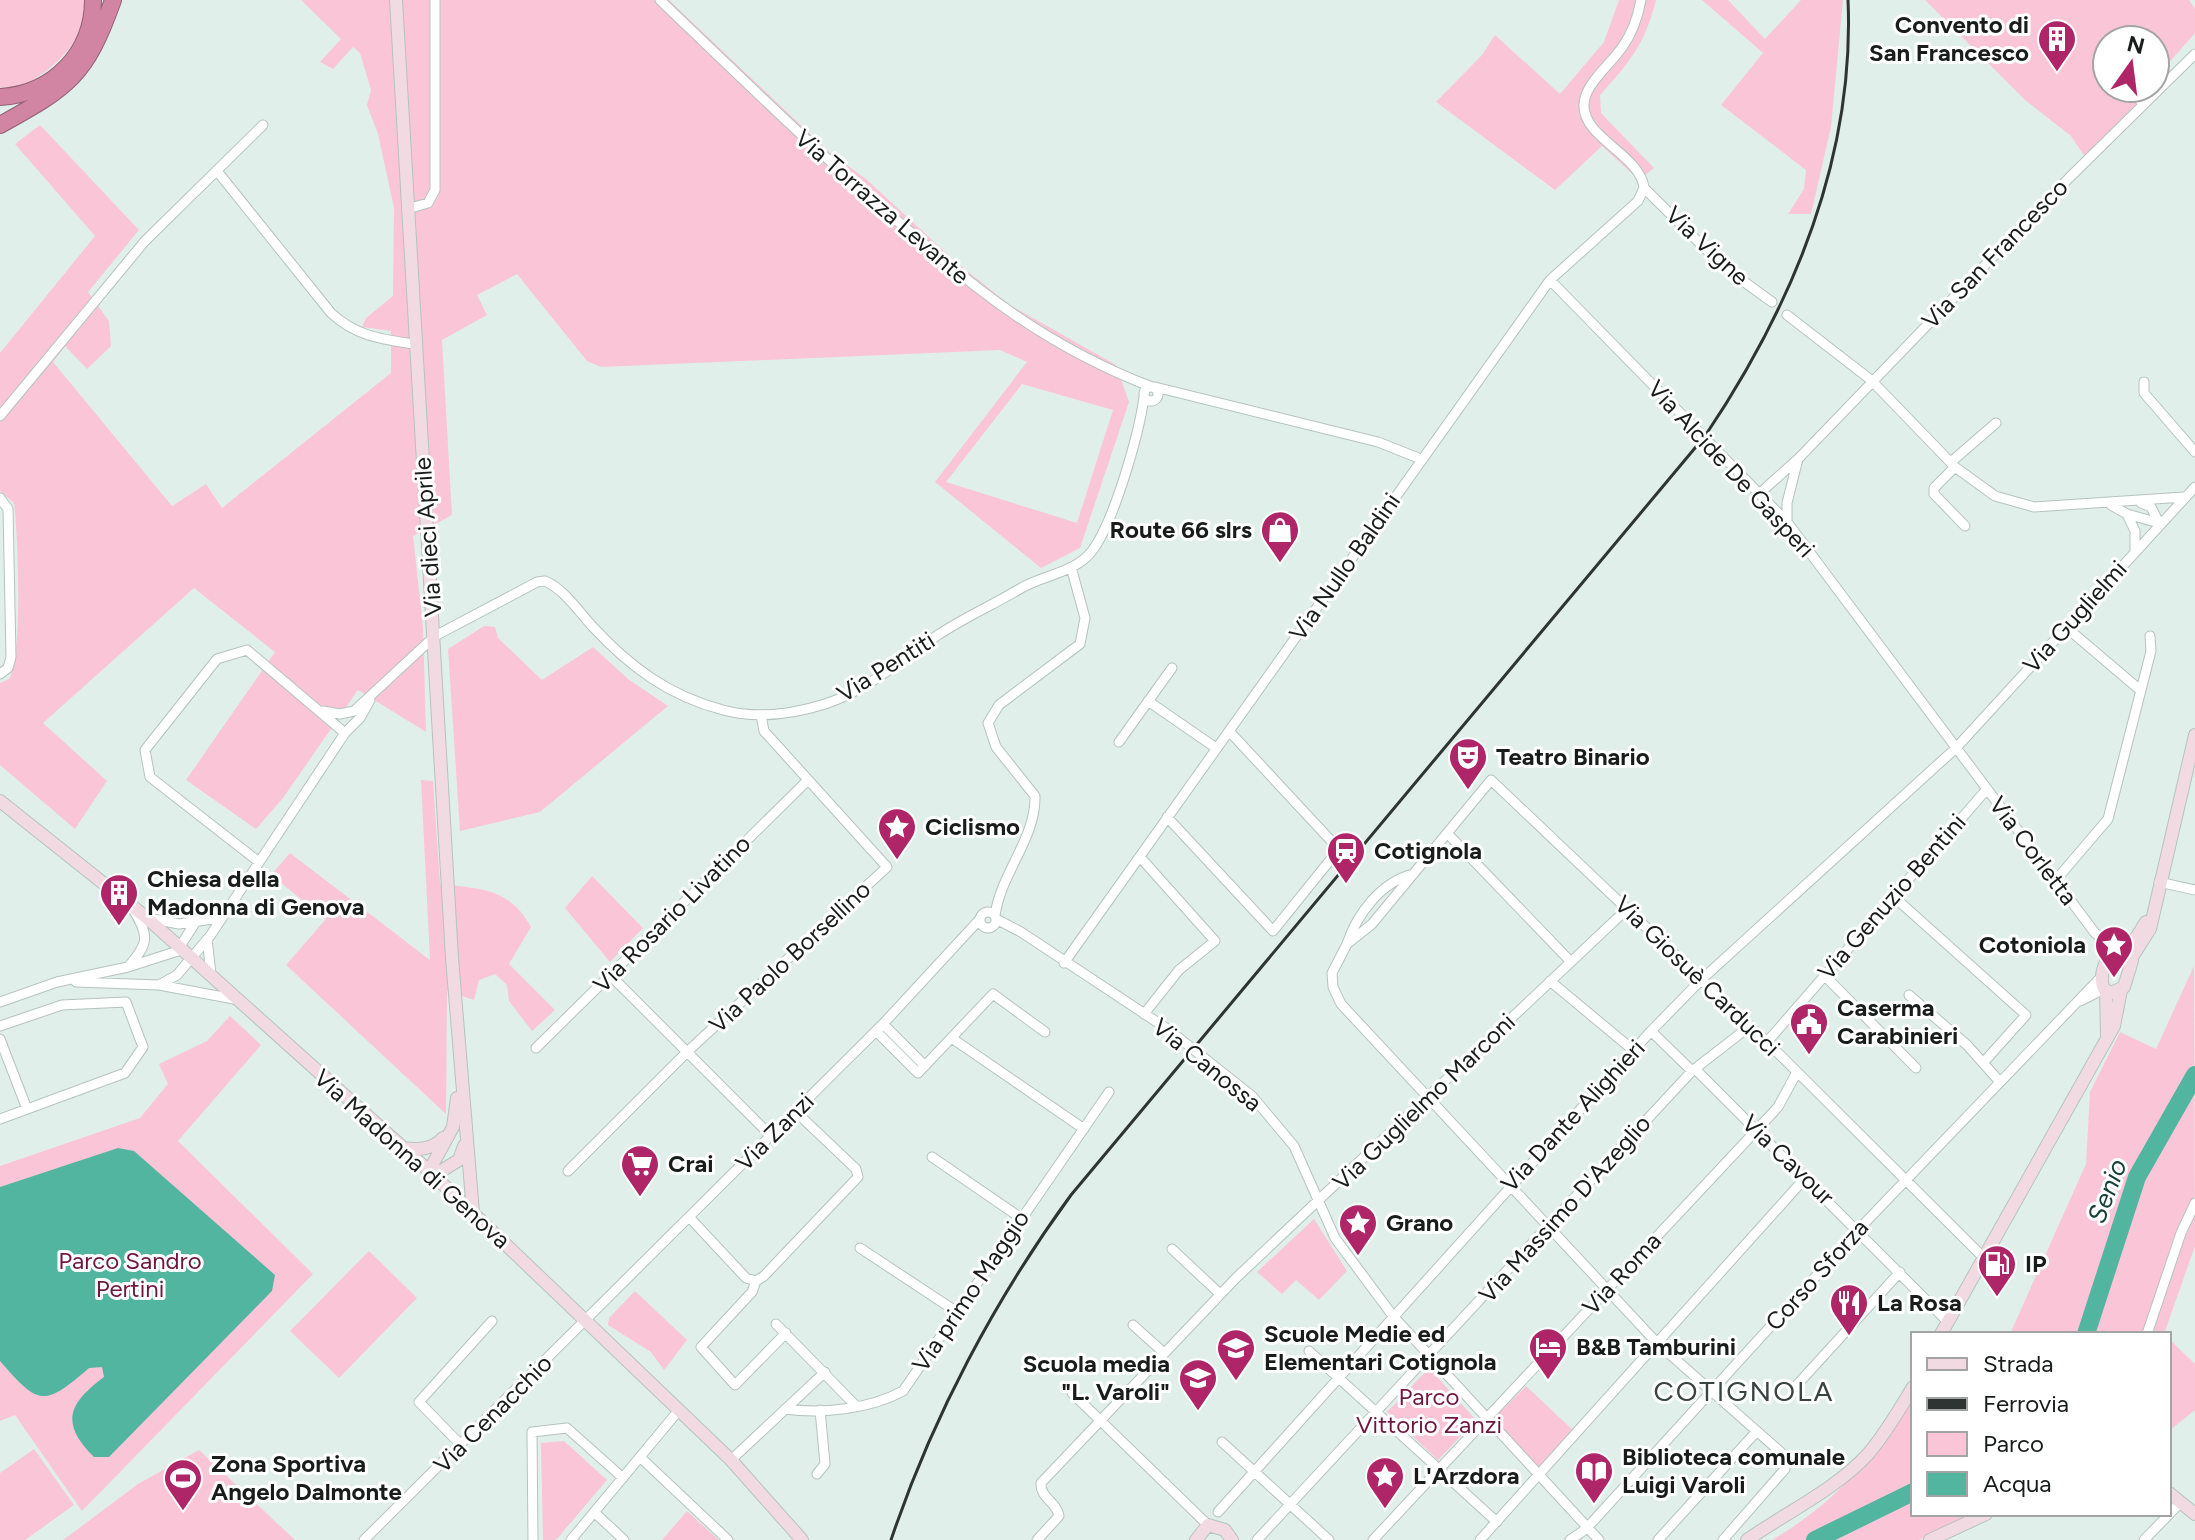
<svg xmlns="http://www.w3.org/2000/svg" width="2195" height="1540" font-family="Figtree,sans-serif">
<rect width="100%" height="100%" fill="#e1efeb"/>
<path fill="#fac5d7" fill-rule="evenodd" d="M0 0H86C95 35 34 95 0 87Z
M301 0H669L829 152 866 179 957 263 1010 305 1116 365 1129 402 1080 548 1041 568 935 482 1027 362 1000 350 601 367 587 361 517 274 477 295 487 315 442 340 452 515 413 536 423 627 426 732 358 690 283 798 256 829 186 780 275 652 194 588 43 723 107 781 75 829 0 765V683L9 679C23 659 18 533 14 503L0 491V353L95 236 15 144 40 125 139 230 88 292 109 321 111 346 87 369 65 346 53 362 172 506 206 484 222 508 391 373V331L362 327 366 318 393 296 394 208 378 134 367 105 371 90 360 53 353 47 333 69 320 62 341 39ZM1022 384 1113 410 1077 523 946 482Z
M1619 0H1656C1645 44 1630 62 1600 95L1601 113 1654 168 1639 180 1602 146 1555 190 1436 102 1482 55 1495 35 1560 94 1604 42Z
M1702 0H1728L1765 39 1801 0H1843L1831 127 1811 214H1788L1804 189 1806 170 1721 105 1763 53Z
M1925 0H2189L2195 9V33L2166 66 2175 74 2087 160 2071 136 2025 100ZM2107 40H2155V88H2107Z
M484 626 495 627 498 638 542 680 593 647 628 679 668 706 540 812 460 831 448 649Z
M421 780 433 781 440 884C480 889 509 887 531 927L509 964 555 1010 532 1031 509 1001 507 985 495 974 479 980 474 1000 447 991 446 1114 286 965 326 919 271 875 290 853 430 960Z
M592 876 643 928 610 962 565 908Z
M2194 966 2195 1246 2164 1334H2010L2086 1164 2090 1092 2120 1032 2156 1049Z
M230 1016 261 1045 178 1141 313 1274 82 1511 15 1415 0 1421V1166L140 1118 168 1084 159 1064 207 1041Z
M1314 1219 1347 1271 1319 1300 1296 1280 1282 1294 1257 1272Z
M369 1251 417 1298 339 1378 290 1331Z
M635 1291 687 1340 664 1370 651 1352 608 1325 609 1318Z
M2169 1339 2195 1364V1410L2169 1431Z
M1429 1368 1476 1420 1438 1460 1387 1412Z
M1526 1386 1575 1432 1539 1471 1492 1420Z
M1913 1400V1514H1974L1919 1540H1772C1834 1504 1873 1458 1913 1400Z
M564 1441 607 1480 556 1540H543L541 1443Z
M34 1449 74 1505 25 1540H0V1473Z
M199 1450 295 1540H63L138 1484Z
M687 1511 719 1540H662Z"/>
<path fill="#52b5a0" d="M118 1148 134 1151 275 1275 272 1291 109 1457H94C60 1423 68 1404 104 1377L102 1367 89 1368C44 1407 39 1406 0 1361V1187Z"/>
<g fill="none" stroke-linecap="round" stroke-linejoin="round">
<path stroke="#52b5a0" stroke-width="18" d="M2086 1334 2137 1177 2195 1075
M1815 1540 1913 1492"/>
<defs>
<path id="street" d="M660 0C735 72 808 143 886 211 973 287 1042 345 1152 387
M1641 0C1638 16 1633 32 1623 46 1606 72 1566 95 1593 128 1607 146 1642 164 1644 188
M2103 49 2107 53
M2132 88 2143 105
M217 171 331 313C356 336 380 339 413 344
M1644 188 1725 268 1772 302
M407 209 428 203 435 190V0
M1550 280 1787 522 2095 933 2116 948
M1787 315 1871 380 1955 467 1995 496 2034 507 2184 497
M2144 382V393L2195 452
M1144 394a7 7 0 1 1 14 0a7 7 0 1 1-14 0Z
M1155 387 1378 442 1421 459
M0 416 145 241 263 125
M1951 462 1996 423
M1955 467 1934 488V494L1965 526
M1760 493 1799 458 2069 178 2195 54
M0 498 8 509 11 657 8 668 0 674
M2141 503 2151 507 2159 523
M2111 505 2127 514 2159 523
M2127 514 2135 531V551
M1787 522V503L1798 459
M2067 628 2140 690
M1148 701 1216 748
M323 711 340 714 354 711 435 636 537 582 545 581C564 589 579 612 593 627 630 667 669 696 723 710 756 719 793 714 825 704 868 690 901 660 938 635 965 617 995 604 1023 587 1045 575 1076 572 1092 551 1114 522 1139 434 1144 397
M345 733 360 718 370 700
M1119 742 1172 668
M1167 817 1273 931 1335 854V845L1229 731
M1447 833 1571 962
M1140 857 1215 941 1179 970 1144 1014
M2056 880 2108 819 2151 651 2150 636
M2159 882 2195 890
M1893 896 2026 1015 1983 1063
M980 920a8 8 0 1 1 16 0a8 8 0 1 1-16 0Z
M995 916C1000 874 1036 839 1035 796L996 747 988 723 999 705 1080 644 1085 618 1071 567
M148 918 179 924 219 918
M996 919 1021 932 1169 1030 1252 1096 1294 1146 1335 1238 1393 1316 1599 1540
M207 939 211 974
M1347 944C1357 914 1381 882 1413 874
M179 948 195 923
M1064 963 1550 280 1638 201 1644 188
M128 967C148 944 150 937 134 911
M610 975 771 1136
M1824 975 1916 1068
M1550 981 1633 1050
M76 982 159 985 234 999
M159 985 177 975 210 936 345 733 247 650 217 659 145 750 150 777 259 862
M1909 995 1967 1045 2000 1082
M2080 1001 2104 989
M0 1002 57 982 128 967 181 950
M883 1024 925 1066
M0 1026 62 1005 126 1002 143 1047 125 1073 0 1119
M876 1031 918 1073 993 994 1045 1032
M1651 1031 1692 1071
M0 1039 27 1109
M953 1039 1084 1129
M1767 1042 1987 789
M536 1048 807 781
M1695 1069 1948 1322
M932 1157 1021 1218
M568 1171 687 1052 887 867 764 731 761 715
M690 1218 746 1278 756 1281 764 1276 858 1177 856 1169 796 1112
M860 1248 957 1312
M1172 1249 1220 1294
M756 1281 752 1292 701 1347 735 1385 786 1333
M776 1324 856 1406
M1133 1325 1163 1352
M2147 1334 2181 1233 2195 1203
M1309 1351 1497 1522
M1796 1386 1900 1272
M1072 1393 1208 1525
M785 1409C823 1414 870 1409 903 1391L1109 1092
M1222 1442 1329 1540
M461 1445 419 1402 492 1321
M640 1457 728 1540
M731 1460 825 1372
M817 1474 825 1464 820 1410
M594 1512 624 1540
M1218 1512 1651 1031 1701 980 1956 748 2195 487
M364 1540 883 1024 980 919
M533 1540 532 1432 567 1428 623 1478
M571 1540 679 1410
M1037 1540 1059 1516C1057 1502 1040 1498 1041 1483L1236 1278 1627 909
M1257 1540 1692 1071 1750 1026
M1373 1540 1778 1107 1797 1072
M1480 1540 1806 1177
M1570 1540 1586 1529 1859 1229 2103 975
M1658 1540 1757 1431
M1723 1540 1785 1469V1456L1657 1343 1341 1004 1333 987 1332 973 1347 944 1372 924 1491 780 1767 1042 1984 1258
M2144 1540 2181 1502"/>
<path id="secondary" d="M396 0 452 958 473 1212
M0 801 147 918 429 1171 731 1460 802 1540
M2119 947 2129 951 2132 961 2124 987 2111 993 2104 989C2098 977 2106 953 2119 947Z
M2122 947 2136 938 2146 922
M2132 957 2150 929 2195 735
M2106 991 2107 1035
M403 1148C418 1150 432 1150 443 1138
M429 1171 453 1127 457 1098
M433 1176 459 1160 464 1146
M1941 1334 2114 1026 2121 990
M2169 1493 2195 1514
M1196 1540 1208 1525 1225 1530 1232 1540
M1747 1540C1787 1512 1835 1490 1868 1454 1886 1433 1899 1410 1913 1387
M1930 1540 1986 1514"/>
<path id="highway" d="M0 97C53 94 93 53 93 0
M0 125C69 87 86 76 113 0"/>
</defs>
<use href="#street" stroke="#b5c3bf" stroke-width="11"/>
<use href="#secondary" stroke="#b5c3bf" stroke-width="14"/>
<use href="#highway" stroke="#916173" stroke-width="18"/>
<use href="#street" stroke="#fff" stroke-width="9"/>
<use href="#secondary" stroke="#f2dae3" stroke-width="12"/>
<use href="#highway" stroke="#d285a2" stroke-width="16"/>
<path stroke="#2e3431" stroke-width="3" d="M891 1540C932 1418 995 1299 1071 1195L1705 436C1791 308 1855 158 1848 0"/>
</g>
<defs>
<symbol id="building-pin" viewBox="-11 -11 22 30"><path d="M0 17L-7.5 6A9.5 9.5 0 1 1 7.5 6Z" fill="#ae2568" stroke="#fff"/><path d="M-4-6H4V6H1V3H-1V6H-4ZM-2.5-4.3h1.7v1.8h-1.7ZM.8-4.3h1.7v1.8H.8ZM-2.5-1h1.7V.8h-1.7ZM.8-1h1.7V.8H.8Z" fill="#fff"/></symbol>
<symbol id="shop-pin" viewBox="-11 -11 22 30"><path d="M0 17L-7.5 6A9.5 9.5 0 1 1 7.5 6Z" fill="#ae2568" stroke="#fff"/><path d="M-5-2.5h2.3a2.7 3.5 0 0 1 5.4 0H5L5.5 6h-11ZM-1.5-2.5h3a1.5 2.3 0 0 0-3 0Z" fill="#fff"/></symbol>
<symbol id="theatre-pin" viewBox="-11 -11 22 30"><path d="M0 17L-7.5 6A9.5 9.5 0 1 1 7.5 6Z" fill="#ae2568" stroke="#fff"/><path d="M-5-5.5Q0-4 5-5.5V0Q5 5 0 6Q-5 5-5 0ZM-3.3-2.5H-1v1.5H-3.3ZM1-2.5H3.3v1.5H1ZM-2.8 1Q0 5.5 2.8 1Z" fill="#fff"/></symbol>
<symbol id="sight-pin" viewBox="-11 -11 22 30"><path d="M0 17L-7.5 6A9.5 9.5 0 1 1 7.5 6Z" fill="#ae2568" stroke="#fff"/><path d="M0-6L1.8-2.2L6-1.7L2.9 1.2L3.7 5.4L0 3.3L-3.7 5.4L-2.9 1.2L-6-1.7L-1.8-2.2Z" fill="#fff"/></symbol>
<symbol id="station-pin" viewBox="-11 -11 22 30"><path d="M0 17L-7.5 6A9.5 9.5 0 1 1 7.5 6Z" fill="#ae2568" stroke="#fff"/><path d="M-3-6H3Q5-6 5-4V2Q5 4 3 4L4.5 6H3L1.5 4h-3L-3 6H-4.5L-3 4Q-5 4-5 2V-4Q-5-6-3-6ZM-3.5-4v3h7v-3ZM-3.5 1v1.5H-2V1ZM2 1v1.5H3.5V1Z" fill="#fff"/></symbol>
<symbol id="civic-pin" viewBox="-11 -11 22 30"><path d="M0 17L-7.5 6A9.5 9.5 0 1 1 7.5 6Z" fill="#ae2568" stroke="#fff"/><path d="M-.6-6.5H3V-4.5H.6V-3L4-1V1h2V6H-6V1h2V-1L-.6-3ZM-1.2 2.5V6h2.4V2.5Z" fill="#fff"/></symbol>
<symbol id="supermarket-pin" viewBox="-11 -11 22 30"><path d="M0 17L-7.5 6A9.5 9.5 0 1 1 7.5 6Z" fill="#ae2568" stroke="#fff"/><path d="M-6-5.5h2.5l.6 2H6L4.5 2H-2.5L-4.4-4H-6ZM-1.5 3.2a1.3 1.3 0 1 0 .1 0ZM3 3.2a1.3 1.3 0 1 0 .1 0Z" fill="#fff"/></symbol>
<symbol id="fuel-pin" viewBox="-11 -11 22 30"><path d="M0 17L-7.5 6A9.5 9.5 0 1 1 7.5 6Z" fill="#ae2568" stroke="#fff"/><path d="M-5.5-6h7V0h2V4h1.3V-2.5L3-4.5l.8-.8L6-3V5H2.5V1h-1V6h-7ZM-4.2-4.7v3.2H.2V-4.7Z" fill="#fff"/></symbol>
<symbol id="restaurant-pin" viewBox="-11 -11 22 30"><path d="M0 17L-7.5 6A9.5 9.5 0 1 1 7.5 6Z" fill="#ae2568" stroke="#fff"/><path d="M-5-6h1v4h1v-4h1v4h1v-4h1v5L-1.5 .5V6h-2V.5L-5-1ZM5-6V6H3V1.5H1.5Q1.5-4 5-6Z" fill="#fff"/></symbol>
<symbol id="hotel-pin" viewBox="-11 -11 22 30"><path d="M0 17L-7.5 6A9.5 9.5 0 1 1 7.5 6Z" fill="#ae2568" stroke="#fff"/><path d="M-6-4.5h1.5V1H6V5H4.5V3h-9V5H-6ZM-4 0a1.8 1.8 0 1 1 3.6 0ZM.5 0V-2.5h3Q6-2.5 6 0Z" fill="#fff"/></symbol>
<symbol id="school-pin" viewBox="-11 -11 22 30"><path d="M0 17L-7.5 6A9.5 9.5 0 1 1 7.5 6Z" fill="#ae2568" stroke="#fff"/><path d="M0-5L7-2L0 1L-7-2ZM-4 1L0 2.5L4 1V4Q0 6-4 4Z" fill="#fff"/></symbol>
<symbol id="library-pin" viewBox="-11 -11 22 30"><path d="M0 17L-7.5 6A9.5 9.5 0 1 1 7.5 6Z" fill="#ae2568" stroke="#fff"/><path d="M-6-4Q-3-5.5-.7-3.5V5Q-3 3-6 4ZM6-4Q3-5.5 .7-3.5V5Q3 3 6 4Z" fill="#fff"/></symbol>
<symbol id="stadium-pin" viewBox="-11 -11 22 30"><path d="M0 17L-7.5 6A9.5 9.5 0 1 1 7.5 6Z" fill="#ae2568" stroke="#fff"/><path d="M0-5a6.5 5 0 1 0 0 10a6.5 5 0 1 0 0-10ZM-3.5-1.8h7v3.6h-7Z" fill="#fff"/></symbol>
</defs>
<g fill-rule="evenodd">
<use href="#building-pin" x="2035" y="17" width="44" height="60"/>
<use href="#shop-pin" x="1258" y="508" width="44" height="60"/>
<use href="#theatre-pin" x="1446" y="735" width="44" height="60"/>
<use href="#sight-pin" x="875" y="805" width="44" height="60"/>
<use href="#station-pin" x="1324" y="829" width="44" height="60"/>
<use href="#building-pin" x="97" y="871" width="44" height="60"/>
<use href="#sight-pin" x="2092" y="923" width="44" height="60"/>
<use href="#civic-pin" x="1787" y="1000" width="44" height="60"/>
<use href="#supermarket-pin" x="618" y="1142" width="44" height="60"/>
<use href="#sight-pin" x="1336" y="1201" width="44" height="60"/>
<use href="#fuel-pin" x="1975" y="1242" width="44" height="60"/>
<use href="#restaurant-pin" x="1827" y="1281" width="44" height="60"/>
<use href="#hotel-pin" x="1526" y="1325" width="44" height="60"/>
<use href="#school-pin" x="1214" y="1326" width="44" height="60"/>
<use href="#school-pin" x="1176" y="1356" width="44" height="60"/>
<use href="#library-pin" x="1572" y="1449" width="44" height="60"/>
<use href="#sight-pin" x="1363" y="1454" width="44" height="60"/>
<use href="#stadium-pin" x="161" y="1456" width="44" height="60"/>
</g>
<g text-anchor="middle" stroke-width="6" stroke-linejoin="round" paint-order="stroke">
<g font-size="24" font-weight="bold" fill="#181d1b" stroke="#fff" text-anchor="start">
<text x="2029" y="33" text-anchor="end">Convento di<tspan x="2029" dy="28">San Francesco</tspan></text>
<text x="1252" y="538" text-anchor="end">Route 66 slrs</text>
<text x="1496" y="765">Teatro Binario</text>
<text x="925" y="835">Ciclismo</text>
<text x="1374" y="859">Cotignola</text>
<text x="147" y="887">Chiesa della<tspan x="147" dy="28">Madonna di Genova</tspan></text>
<text x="2086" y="953" text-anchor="end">Cotoniola</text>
<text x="1837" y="1016">Caserma<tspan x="1837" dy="28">Carabinieri</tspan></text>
<text x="668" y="1172">Crai</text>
<text x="1386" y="1231">Grano</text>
<text x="2025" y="1272">IP</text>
<text x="1877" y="1311">La Rosa</text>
<text x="1264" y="1342">Scuole Medie ed<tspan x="1264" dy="28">Elementari Cotignola</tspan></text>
<text x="1576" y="1355">B&amp;B Tamburini</text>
<text x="1170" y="1372" text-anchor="end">Scuola media<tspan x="1170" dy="28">"L. Varoli"</tspan></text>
<text x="1622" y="1465">Biblioteca comunale<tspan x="1622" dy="28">Luigi Varoli</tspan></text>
<text x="211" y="1472">Zona Sportiva<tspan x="211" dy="28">Angelo Dalmonte</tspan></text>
<text x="1413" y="1484">L'Arzdora</text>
</g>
<g font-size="24" fill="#181d1b" stroke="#fff">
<text transform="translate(882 207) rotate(41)" y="8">Via Torrazza Levante</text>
<text transform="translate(1707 246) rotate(43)" y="8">Via Vigne</text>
<text transform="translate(1995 254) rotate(-46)" y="8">Via San Francesco</text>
<text transform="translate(1731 469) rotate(47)" y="8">Via Alcide De Gasperi</text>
<text transform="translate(428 537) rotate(-94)" y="8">Via dieci Aprile</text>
<text transform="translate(1345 567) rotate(-55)" y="8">Via Nullo Baldini</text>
<text transform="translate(2075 617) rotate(-48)" y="8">Via Guglielmi</text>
<text transform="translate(886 667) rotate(-32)" y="8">Via Pentiti</text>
<text transform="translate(2033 851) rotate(53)" y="8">Via Corletta</text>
<text transform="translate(1892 897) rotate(-49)" y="8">Via Genuzio Bentini</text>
<text transform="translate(672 914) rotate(-45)" y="8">Via Rosario Livatino</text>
<text transform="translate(790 957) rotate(-43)" y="8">Via Paolo Borsellino</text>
<text transform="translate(1697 976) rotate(44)" y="8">Via Giosuè Carducci</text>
<text transform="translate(1207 1065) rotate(39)" y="8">Via Canossa</text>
<text transform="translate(1424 1102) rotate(-44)" y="8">Via Guglielmo Marconi</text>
<text transform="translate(1573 1116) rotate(-47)" y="8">Via Dante Alighieri</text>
<text transform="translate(775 1132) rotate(-45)" y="8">Via Zanzi</text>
<text transform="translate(412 1159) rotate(42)" y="8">Via Madonna di Genova</text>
<text transform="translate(1788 1160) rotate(44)" y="8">Via Cavour</text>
<text transform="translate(1565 1209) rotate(-48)" y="8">Via Massimo D'Azeglio</text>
<text transform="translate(1622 1274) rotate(-47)" y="8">Via Roma</text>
<text transform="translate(1817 1275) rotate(-48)" y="8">Corso Sforza</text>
<text transform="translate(971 1291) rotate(-56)" y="8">Via primo Maggio</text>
<text transform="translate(493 1414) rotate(-45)" y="8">Via Cenacchio</text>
</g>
<g font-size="24" fill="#6f1742" stroke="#fff">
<text x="130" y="1269">Parco Sandro<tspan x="130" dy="28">Pertini</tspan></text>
<text x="1429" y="1405">Parco<tspan x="1429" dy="28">Vittorio Zanzi</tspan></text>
</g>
<g font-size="26" font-style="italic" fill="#16433a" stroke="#fff">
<text transform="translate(2107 1191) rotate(-69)" y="9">Senio</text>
</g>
<g font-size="28" letter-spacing="2" fill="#384441" stroke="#fff">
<text x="1744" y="1401">COTIGNOLA</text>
</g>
</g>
<rect x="1911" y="1332" width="260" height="184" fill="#ffffff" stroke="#a3a5a4" stroke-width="2"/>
<rect x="1927" y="1358" width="40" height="12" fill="#f2dae3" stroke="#a3a5a4" stroke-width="2"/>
<text x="1983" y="1372" font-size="24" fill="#181d1b">Strada</text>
<rect x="1927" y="1398" width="40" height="12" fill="#2e3431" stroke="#a3a5a4" stroke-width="2"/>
<text x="1983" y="1412" font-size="24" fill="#181d1b">Ferrovia</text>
<rect x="1927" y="1432" width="40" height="24" fill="#fac5d7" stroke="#a3a5a4" stroke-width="2"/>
<text x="1983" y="1452" font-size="24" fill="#181d1b">Parco</text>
<rect x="1927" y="1472" width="40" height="24" fill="#52b5a0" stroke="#a3a5a4" stroke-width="2"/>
<text x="1983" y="1492" font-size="24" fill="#181d1b">Acqua</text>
<g transform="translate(2131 64) rotate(14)"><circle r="38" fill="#ffffff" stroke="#a3a5a4" stroke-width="2"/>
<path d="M0-6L14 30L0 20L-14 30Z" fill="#ae2568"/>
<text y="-12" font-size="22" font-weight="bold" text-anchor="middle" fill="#181d1b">N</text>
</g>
</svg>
